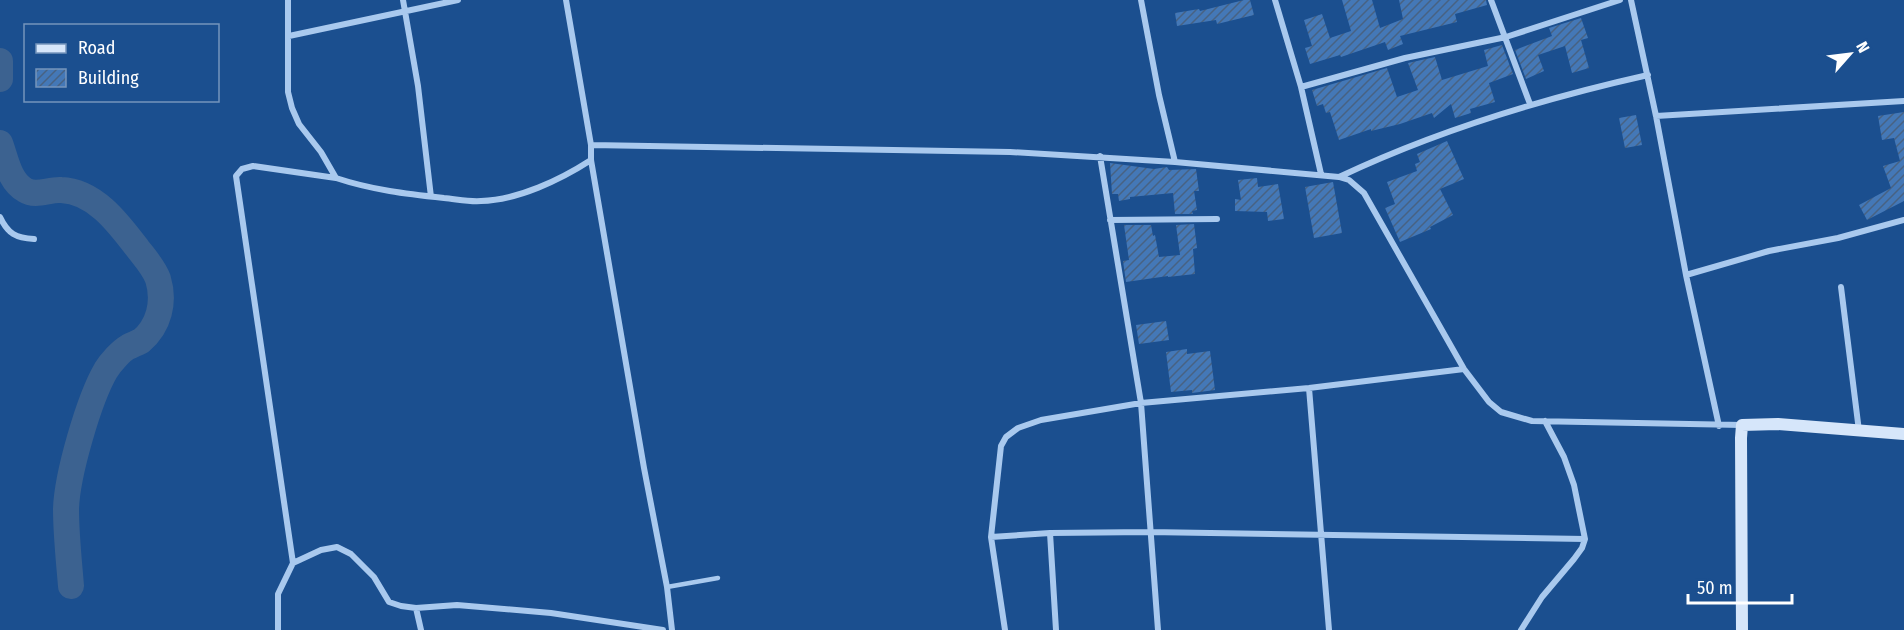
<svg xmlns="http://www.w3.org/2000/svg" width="1904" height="630" font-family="'Fira Sans Condensed',sans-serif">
<defs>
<pattern id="building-hatch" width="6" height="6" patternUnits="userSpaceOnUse" patternTransform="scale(1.5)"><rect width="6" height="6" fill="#4478b7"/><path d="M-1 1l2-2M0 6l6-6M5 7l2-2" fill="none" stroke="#486282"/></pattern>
</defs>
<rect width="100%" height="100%" fill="#1b4f8f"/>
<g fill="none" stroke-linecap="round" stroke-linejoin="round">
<path stroke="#3c6290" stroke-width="26" d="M0 61V79
M0 143C6 159 9 181 25 190 36 197 49 189 61 190 95 191 119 224 138 249 145 258 154 268 158 279 165 302 159 326 141 341 137 343 132 345 128 347 121 351 111 362 106 370 89 399 67 475 66 509 66 535 69 561 71 586"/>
</g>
<path fill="url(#building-hatch)" d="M1244 0H1250L1254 15 1217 24 1216 20 1177 26 1175 13 1199 9 1200 11Z
M1342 0H1372L1380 28 1403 19 1399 0H1486L1487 5 1455 14 1457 22 1400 36 1403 44 1388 50 1385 42 1341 57 1340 55 1310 64 1305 48 1312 46 1304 20 1322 14 1330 38 1351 31Z
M1581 18 1588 38 1581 40 1589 68 1572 73 1565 46 1538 55 1544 71 1526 79 1515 50 1552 36 1549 28Z
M1502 45 1513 74 1489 83 1495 102 1470 109 1471 113 1455 118 1451 104 1434 118 1432 113 1400 124 1371 131V129L1339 140 1330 112 1326 113 1323 104 1317 106 1312 90 1387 68 1397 97 1418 90 1408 63 1435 57 1442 80 1488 66 1484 50Z
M1904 112V201L1867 220 1859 205 1891 188 1883 166 1900 161 1894 138 1882 140 1878 116Z
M1636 115 1642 145 1625 148 1619 118Z
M1447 141 1464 179 1440 189 1453 215 1430 227 1431 229 1400 242 1385 208 1395 204 1387 182 1417 171 1415 164 1420 162 1417 154Z
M1110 163 1154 169 1167 167 1169 170 1196 169 1199 191H1194L1197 210 1192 211 1193 214H1175L1173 193 1130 197V199L1119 201 1118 194H1112Z
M1257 178 1258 187 1278 184 1284 219 1268 221 1267 212 1235 211V199L1241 200 1238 180Z
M1333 182 1342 233 1314 238 1305 187Z
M1194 224 1197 248 1193 249 1195 274 1168 277V276L1126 282 1123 261 1129 260 1124 225H1151L1153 236 1155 235 1159 257 1180 255 1176 225Z
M1166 321 1169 340 1139 344 1136 325Z
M1187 349V354L1210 351 1215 390 1192 393V390L1171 392 1166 352Z"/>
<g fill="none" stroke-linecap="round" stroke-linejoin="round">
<path stroke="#a9c9ee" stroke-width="4.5" d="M667 587 718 578"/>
<path stroke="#a9c9ee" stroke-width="6" d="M288 0V92L292 108 299 124 321 152 336 178C372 190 407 194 444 198 456 199 469 202 481 201 518 200 560 180 591 160
M403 0 418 86 431 197
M566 0 591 145V160L644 468 667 587 672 630
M1141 0 1159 95 1175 162
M1275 0 1301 87 1405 58 1506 37 1620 0
M1491 0 1530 104
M1631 0 1656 116 1686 275 1719 426
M289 36 458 0
M1648 75C1541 99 1438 130 1339 177L1349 180 1364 193 1464 369 1489 402 1501 412 1532 421 1742 425
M1301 87 1321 174
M1656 116 1904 101
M591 145 1010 152 1175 162 1339 177
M1100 156 1141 403 1158 630
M0 217C8 234 16 238 34 239
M1110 220 1217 219
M1686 275 1769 251 1838 238 1904 220
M1841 287 1859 431
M1309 388 1329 630
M1050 533 1056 630
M991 537 1050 533 1149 532 1585 539
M293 563 321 550 337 547 351 554 374 577 389 602 401 606 416 608 457 605 551 613 663 630
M416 608 421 630
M278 630V594L293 563 236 176 242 169 253 166 336 178
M1005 630 991 537 1001 446 1006 437 1018 428 1041 420 1141 403 1309 388 1464 369
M1521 630 1542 597 1574 559 1582 548 1585 539 1574 485 1564 457 1545 421"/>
<path stroke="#d6e6fa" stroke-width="12" d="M1742 630 1741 438 1742 425 1778 424 1904 434"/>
</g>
<rect x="24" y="24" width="195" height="78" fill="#1b4f8f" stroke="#7695bc" stroke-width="1.5"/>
<rect x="36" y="44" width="30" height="9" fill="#d6e6fa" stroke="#7695bc" stroke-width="1.5"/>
<text x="78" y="54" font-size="18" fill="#ffffff">Road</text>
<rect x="36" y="69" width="30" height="18" fill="url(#building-hatch)" stroke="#7695bc" stroke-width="1.5"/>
<text x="78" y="84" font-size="18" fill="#ffffff">Building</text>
<g transform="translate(1850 54) rotate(62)" stroke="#1b4f8f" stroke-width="4.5" paint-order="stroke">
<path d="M0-4.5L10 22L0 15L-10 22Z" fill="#ffffff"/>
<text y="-9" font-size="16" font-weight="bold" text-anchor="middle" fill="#ffffff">N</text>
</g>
<path d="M1688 594v9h104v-9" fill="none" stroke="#ffffff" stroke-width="3"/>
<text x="1697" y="594" font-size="18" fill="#ffffff" stroke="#1b4f8f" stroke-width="4.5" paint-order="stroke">50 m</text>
</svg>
